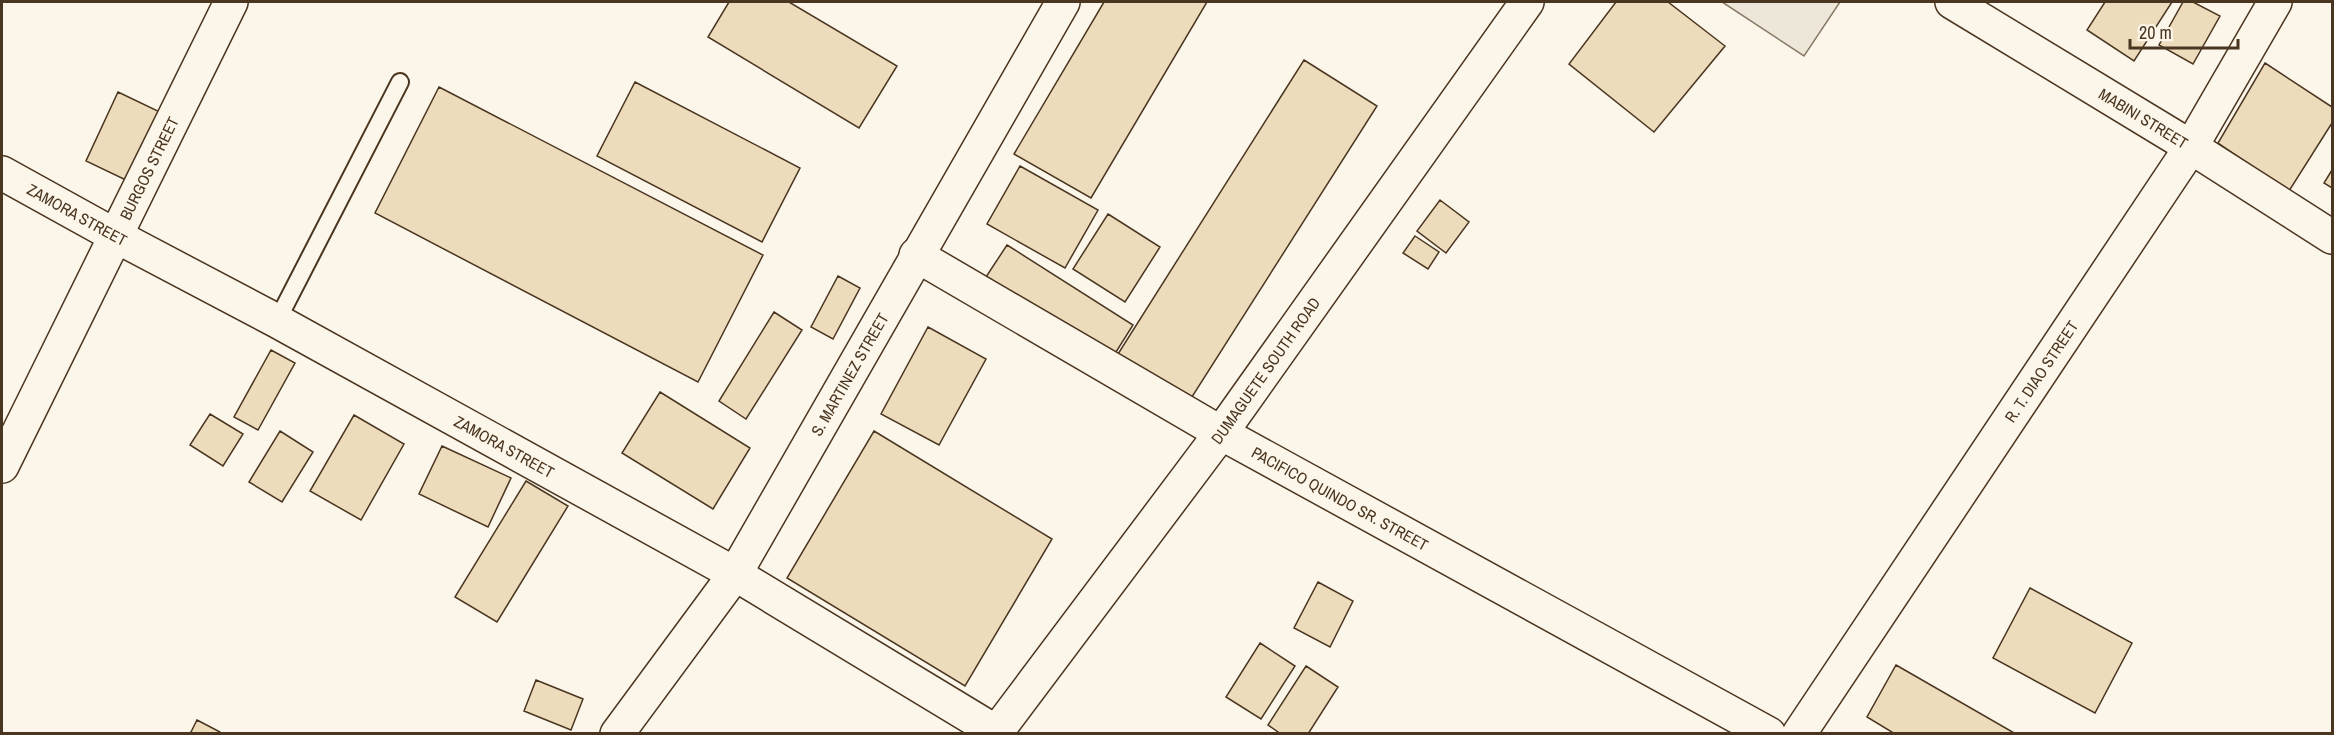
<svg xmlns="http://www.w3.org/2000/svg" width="2334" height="735" font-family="'Archivo Narrow',sans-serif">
<rect width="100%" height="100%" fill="#fbf6e9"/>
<path fill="#ede7d9" stroke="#887966" stroke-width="1.5" d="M1722 2H1840L1804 56Z"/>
<path fill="#ecdcbc" stroke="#4a3520" stroke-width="1.5" d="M729 2H789L897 66 859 128 708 37Z
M1104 2H1207L1091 198 1014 154Z
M1616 2H1668L1725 46 1654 132 1569 64Z
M2105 2H2172L2134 61 2087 30Z
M2183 2H2193L2220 16 2193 64 2159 45Z
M1304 60 1377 106 1190 400 1118 354Z
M2265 63 2332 107V123L2289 191 2218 143Z
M635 82 800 168 762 242 597 156Z
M439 87 763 255 698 382 375 213Z
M118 92 162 113 130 182 86 161Z
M1020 166 1098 210 1065 268 987 224Z
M2332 170V188L2324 183Z
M1440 200 1469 222 1446 253 1417 231Z
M1108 214 1160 247 1125 302 1073 269Z
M1415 236 1439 252 1428 269 1403 253Z
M1007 245 1133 325 1111 360 984 280Z
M838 276 860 288 833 339 811 327Z
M774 312 802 330 746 419 719 401Z
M928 327 986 359 939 445 881 414Z
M271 350 295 363 258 430 234 417Z
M660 392 750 448 713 509 622 453Z
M210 414 243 434 223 466 190 445Z
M354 415 404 444 361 520 310 491Z
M280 431 313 452 282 502 249 482Z
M874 431 1052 539 965 686 787 578Z
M442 446 511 478 488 527 419 494Z
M526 481 568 506 497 622 455 597Z
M1318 582 1353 601 1330 647 1294 628Z
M2030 588 2132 643 2095 713 1993 658Z
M1260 643 1295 666 1261 719 1226 697Z
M1896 665 2016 734H1895L1867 717Z
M1306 666 1338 687 1308 734H1281L1268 725Z
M536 680 583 699 571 730 524 711Z
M197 720 220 732V734H190Z"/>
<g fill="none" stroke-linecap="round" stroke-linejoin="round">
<defs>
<path id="service" d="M277 321 400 82"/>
<g id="minor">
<path id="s1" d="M1952 2 2191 147 2332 237"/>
<path id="s2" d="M2 173 114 235 277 321 735 574 996 732"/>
<path id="s3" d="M916 255 1221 433 1769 734"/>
<path id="s4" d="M2 466 231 2"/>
<path id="s5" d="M617 734 735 574 1063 2"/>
</g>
<g id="tertiary">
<path id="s6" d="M1799 734 2191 147 2275 2"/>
</g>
<g id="trunk">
<path id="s7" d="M995 734 1221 433 1527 2"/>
</g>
</defs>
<use href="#service" stroke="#4a3520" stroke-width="20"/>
<use href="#minor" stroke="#4a3520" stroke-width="36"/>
<use href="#tertiary" stroke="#4a3520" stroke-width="36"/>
<use href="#trunk" stroke="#4a3520" stroke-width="36"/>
<use href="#service" stroke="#fbf6e9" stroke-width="16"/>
<use href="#minor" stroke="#fbf6e9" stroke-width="33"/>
<use href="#tertiary" stroke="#fbf6e9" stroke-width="33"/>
<use href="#trunk" stroke="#fbf6e9" stroke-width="33"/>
</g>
<g text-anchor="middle" stroke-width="4.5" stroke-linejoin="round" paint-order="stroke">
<g font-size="16" fill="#4a3520" stroke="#fbf6e9">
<text dy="6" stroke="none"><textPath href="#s1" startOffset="224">MABINI STREET</textPath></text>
<text dy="6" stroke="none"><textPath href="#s4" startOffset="332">BURGOS STREET</textPath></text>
<text dy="6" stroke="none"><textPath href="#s2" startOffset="86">ZAMORA STREET</textPath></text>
<text dy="6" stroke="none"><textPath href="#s7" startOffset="453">DUMAGUETE SOUTH ROAD</textPath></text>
<text dy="6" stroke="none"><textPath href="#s6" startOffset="436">R. T. DIAO STREET</textPath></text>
<text dy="6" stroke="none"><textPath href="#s5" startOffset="429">S. MARTINEZ STREET</textPath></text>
<text dy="6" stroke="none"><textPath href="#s2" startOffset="572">ZAMORA STREET</textPath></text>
<text dy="6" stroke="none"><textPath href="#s3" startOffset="489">PACIFICO QUINDO SR. STREET</textPath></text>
</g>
</g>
<rect width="2334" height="735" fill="none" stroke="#4a3520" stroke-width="6"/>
<path d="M2130 39v9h108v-9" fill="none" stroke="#4a3520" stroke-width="3"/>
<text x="2139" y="39" font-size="18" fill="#4a3520" stroke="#fbf6e9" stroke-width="4.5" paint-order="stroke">20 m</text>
</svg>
